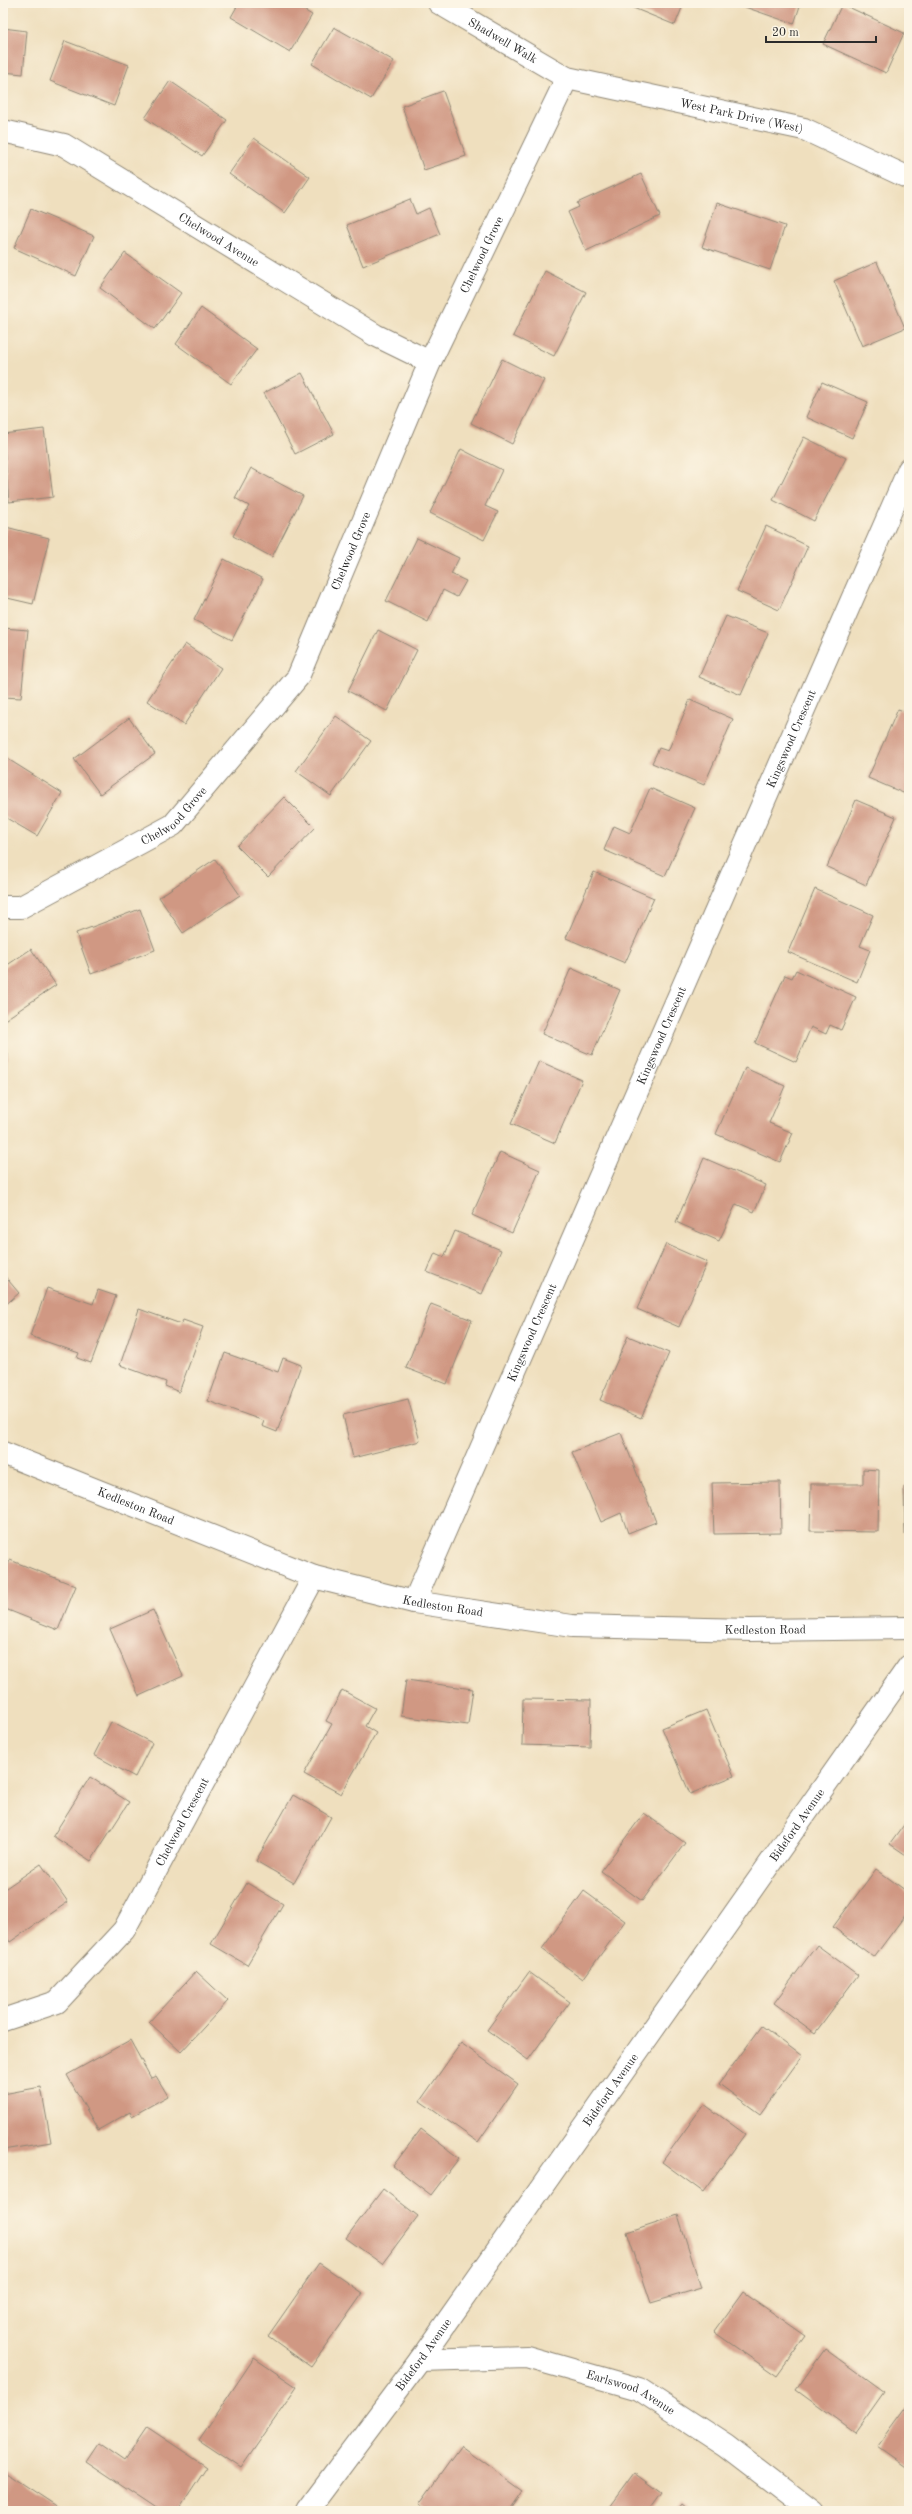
<svg xmlns="http://www.w3.org/2000/svg" width="912" height="2514" font-family="'Old Standard TT',serif">
<rect width="100%" height="100%" fill="#fcf5e5"/>
<filter id="ink" filterUnits="userSpaceOnUse"><feTurbulence type="fractalNoise" baseFrequency=".025" numOctaves="2"/><feDisplacementMap in="SourceGraphic" scale="8" xChannelSelector="R" yChannelSelector="G"/><feConvolveMatrix kernelMatrix="1 2 1 2 8 2 1 2 1" color-interpolation-filters="sRGB"/></filter>
<filter id="wash" filterUnits="userSpaceOnUse"><feTurbulence type="fractalNoise" baseFrequency=".012" numOctaves="4" result="noise"/><feDisplacementMap in="SourceGraphic" scale="16" xChannelSelector="R" yChannelSelector="G"/><feGaussianBlur stdDeviation="0.9" result="paint"/><feColorMatrix in="noise" values="0 0 0 0 0 0 0 0 0 0 0 0 0 0 0 0 0 1.4 0 .05"/><feComposite in="paint" operator="in"/></filter>
<g filter="url(#wash)">
<rect width="100%" height="100%" fill="#efdfbe"/>
<g id="blocks">
<path fill="#d09883" d="M239 3H292L312 15 290 52 231 17Z
M621 3H684L675 25Z
M743 3H801L794 24 742 6Z
M842 4 904 33 886 73 823 44Z
M334 27 394 61 371 99 312 64Z
M3 28 27 31 23 74 3 72Z
M65 41 129 65 114 106 50 81Z
M170 81 227 120 202 156 145 118Z
M443 91 466 156 424 170 402 106Z
M254 138 310 177 285 213 229 174Z
M641 174 660 216 586 251 568 212 579 207 577 203Z
M410 199 416 214 429 208 440 234 363 266 347 225Z
M717 203 785 226 770 270 702 247Z
M31 209 94 236 76 276 14 248Z
M125 253 181 293 155 329 100 288Z
M877 262 905 328 862 346 834 281Z
M545 271 586 292 554 356 513 336Z
M201 308 257 349 231 384 176 344Z
M502 359 544 380 512 444 471 423Z
M302 373 334 434 295 454 264 393Z
M822 382 868 402 852 438 806 417Z
M44 429 53 497 9 502 3 434Z
M804 437 846 458 814 521 773 500Z
M461 449 502 470 485 506 498 512 484 540 430 513Z
M251 468 303 496 272 557 233 536 249 506 235 498Z
M766 526 808 546 779 610 737 591Z
M6 527 49 538 33 604 3 597V540Z
M417 538 459 558 451 574 466 581 457 597 443 590 428 622 386 601Z
M224 559 263 579 232 640 194 620Z
M726 616 768 633 741 695 699 677Z
M3 628 28 630 21 698 3 697Z
M378 630 417 650 387 711 348 691Z
M185 644 221 668 184 725 147 701Z
M690 700 733 719 704 785 652 763 659 748 668 751Z
M898 709 909 713 908 795 868 778Z
M336 716 371 741 331 796 296 771Z
M129 718 155 754 100 794 74 759Z
M3 756 62 793 37 836 3 816Z
M650 788 695 808 665 876 604 850 614 826 630 833Z
M284 797 315 828 268 877 237 846Z
M856 800 896 817 866 885 827 867Z
M215 859 240 895 183 933 159 897Z
M594 872 654 898 625 963 566 938Z
M815 889 873 915 860 946 870 950 857 982 788 952Z
M140 909 155 950 91 974 76 933Z
M31 949 56 985 3 1021V968Z
M571 968 620 990 592 1055 542 1034Z
M796 970 856 997 841 1030 830 1025 826 1034 811 1027 796 1062 755 1043 785 975 792 978Z
M3 1053 8 1054 4 1082H3Z
M539 1061 582 1080 555 1143 511 1124Z
M745 1068 785 1086 769 1123 793 1133 780 1162 716 1134Z
M500 1152 540 1170 512 1233 472 1215Z
M704 1158 766 1185 754 1212 736 1204 719 1241 676 1222Z
M455 1231 501 1250 482 1294 427 1272 435 1253 444 1257Z
M666 1244 707 1262 679 1327 637 1309Z
M3 1274 19 1293 3 1307Z
M47 1288 93 1304 98 1290 116 1296 91 1363 77 1358 79 1353 30 1336Z
M431 1304 472 1320 447 1384 406 1368Z
M139 1309 181 1324 183 1320 203 1327 179 1392 165 1386 166 1382 120 1365Z
M628 1336 669 1353 641 1418 600 1400Z
M225 1353 278 1372 283 1358 301 1365 277 1432 262 1426 264 1421 208 1401Z
M408 1399 420 1441 353 1458 343 1415Z
M621 1433 656 1522 628 1533 621 1513 601 1522 572 1452Z
M863 1469 879 1470 878 1532 810 1531 811 1484H863Z
M780 1482 781 1533 714 1534 712 1483Z
M904 1487H909V1535H905Z
M10 1560 76 1586 58 1630 3 1608V1578Z
M153 1610 183 1676 139 1696 110 1629Z
M406 1680 473 1689 468 1725 401 1716Z
M342 1690 375 1708 365 1726 376 1733 341 1794 304 1774 332 1724 326 1721Z
M523 1699 591 1700 590 1747 522 1745Z
M706 1710 734 1776 690 1794 662 1728Z
M111 1722 152 1743 135 1777 94 1755Z
M90 1777 129 1802 91 1861 53 1836Z
M293 1795 331 1817 294 1883 256 1861Z
M644 1813 685 1843 642 1901 601 1871Z
M909 1818V1857L890 1844Z
M41 1864 68 1902 10 1942 3 1932V1890Z
M876 1869 909 1893V1910L874 1957 833 1927Z
M247 1883 283 1904 247 1965 211 1944Z
M584 1891 625 1921 583 1979 542 1949Z
M817 1945 858 1975 815 2033 774 2003Z
M196 1971 228 2001 181 2052 149 2022Z
M529 1972 570 2002 528 2060 487 2030Z
M762 2026 802 2056 760 2114 719 2084Z
M130 2040 151 2078 156 2076 168 2096 132 2116 130 2112 98 2130 67 2075Z
M461 2043 518 2084 478 2142 420 2101Z
M41 2087 51 2142 3 2150V2094Z
M704 2104 745 2134 703 2192 662 2162Z
M421 2129 459 2158 431 2195 393 2166Z
M383 2189 418 2216 382 2264 346 2238Z
M678 2215 701 2288 651 2303 627 2232Z
M319 2263 363 2293 311 2367 268 2336Z
M743 2292 806 2336 777 2376 714 2332Z
M825 2349 884 2392 855 2433 796 2390Z
M254 2358 297 2387 241 2468 199 2440Z
M908 2406 909 2407V2469L878 2447Z
M147 2427 207 2467 178 2511H161L86 2461 98 2443 124 2461Z
M461 2446 523 2491 509 2511H428L419 2504Z
M5 2472 64 2511H3V2475Z
M634 2473 661 2493 648 2511H606Z
M682 2503 692 2511H676Z"/>
</g>
</g>
<g filter="url(#ink)">
<use href="#blocks" fill-opacity="0" stroke="#8d8574" stroke-width="1"/>
<g fill="none" stroke-linecap="round" stroke-linejoin="round">
<defs>
<g id="minor">
<path id="s1" d="M439 3 567 78 804 129 909 178"/>
<path id="s2" d="M3 131 64 145 375 335 430 362"/>
<path id="s3" d="M3 907H21L173 825 298 677 430 362 567 78"/>
<path id="s4" d="M3 1453 314 1577 414 1602 572 1626 750 1630 909 1628"/>
<path id="s5" d="M414 1602 909 469"/>
<path id="s6" d="M3 2020 57 2002 124 1930 314 1577"/>
<path id="s7" d="M420 2360 527 2357 639 2389 726 2446 811 2511"/>
<path id="s8" d="M307 2511 420 2360 909 1666"/>
</g>
</defs>
<use href="#minor" stroke="#8d8574" stroke-width="24"/>
<use href="#minor" stroke="#fff" stroke-width="22"/>
</g>
</g>
<g text-anchor="middle" stroke-width="3" stroke-linejoin="round" paint-order="stroke">
<g font-size="12" fill="#2b2b2b" stroke="#fcf5e5">
<text dy="4" stroke="none"><textPath href="#s1" startOffset="74">Shadwell Walk</textPath></text>
<text dy="4" stroke="none"><textPath href="#s1" startOffset="327">West Park Drive (West)</textPath></text>
<text dy="4" stroke="none"><textPath href="#s2" startOffset="244">Chelwood Avenue</textPath></text>
<text dy="4" stroke="none"><textPath href="#s3" startOffset="845">Chelwood Grove</textPath></text>
<text dy="4" stroke="none"><textPath href="#s3" startOffset="521">Chelwood Grove</textPath></text>
<text dy="4" stroke="none"><textPath href="#s5" startOffset="942">Kingswood Crescent</textPath></text>
<text dy="4" stroke="none"><textPath href="#s3" startOffset="197">Chelwood Grove</textPath></text>
<text dy="4" stroke="none"><textPath href="#s5" startOffset="618">Kingswood Crescent</textPath></text>
<text dy="4" stroke="none"><textPath href="#s5" startOffset="294">Kingswood Crescent</textPath></text>
<text dy="4" stroke="none"><textPath href="#s4" startOffset="143">Kedleston Road</textPath></text>
<text dy="4" stroke="none"><textPath href="#s4" startOffset="467">Kedleston Road</textPath></text>
<text dy="4" stroke="none"><textPath href="#s4" startOffset="791">Kedleston Road</textPath></text>
<text dy="4" stroke="none"><textPath href="#s6" startOffset="278">Chelwood Crescent</textPath></text>
<text dy="4" stroke="none"><textPath href="#s8" startOffset="843">Bideford Avenue</textPath></text>
<text dy="4" stroke="none"><textPath href="#s8" startOffset="519">Bideford Avenue</textPath></text>
<text dy="4" stroke="none"><textPath href="#s8" startOffset="195">Bideford Avenue</textPath></text>
<text dy="4" stroke="none"><textPath href="#s7" startOffset="217">Earlswood Avenue</textPath></text>
</g>
</g>
<rect width="912" height="2514" fill="none" stroke="#fcf5e5" stroke-width="16"/>
<path d="M766 36v6h110v-6" fill="none" stroke="#2b2b2b" stroke-width="2"/>
<text x="772" y="36" font-size="12" fill="#2b2b2b" stroke="#fcf5e5" stroke-width="3" paint-order="stroke">20 m</text>
</svg>
